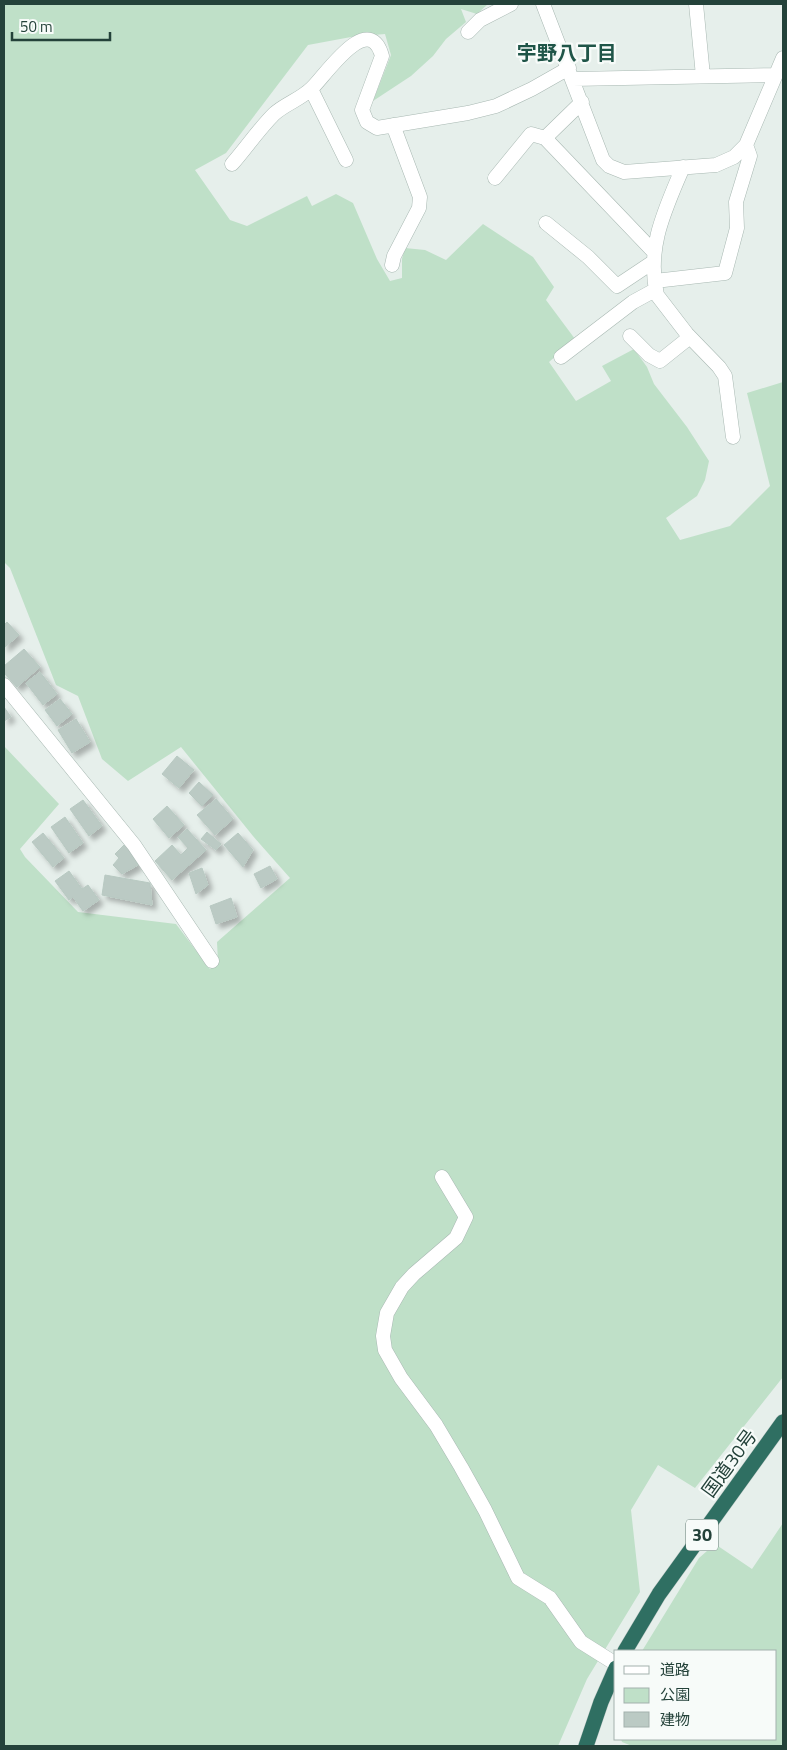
<svg xmlns="http://www.w3.org/2000/svg" width="787" height="1750" font-family="'Titillium Web','Noto Sans JP',sans-serif">
<defs>
<filter id="shadow"><feDropShadow dx="4.5" dy="4.5" stdDeviation="2.5" flood-color="#0004"/></filter>
</defs>
<rect width="100%" height="100%" fill="#e6efeb"/>
<path fill="#bfe0c8" d="M4 4H488L477 14 461 9 466 22 446 39 433 56 411 76 373 101 391 55 385 34 351 37 308 45 226 153 195 170 230 220 247 226 307 196 312 206 336 194 353 203 377 259 390 281 402 278V259L405 248 425 250 446 260 483 224 533 257 554 287 546 300 575 339 549 362 576 401 611 381 602 366 634 349 647 367 654 384 687 427 709 461 705 480 697 496 666 518 680 540 730 526 770 486 747 393 783 382V1377L695 1488 658 1465 631 1510 640 1592 587 1679 558 1746H4V746L59 804 20 849 25 857 78 912 176 924 210 969 218 962 217 942 290 878 253 836 181 747 128 781 102 759 78 696 56 685 10 568 4 562Z
M783 1523V1746H632L622 1742 621 1739H776V1651H642L699 1558 715 1544 752 1569Z"/>
<path fill="#bbcac4" stroke="#b8c9c2" filter="url(#shadow)" d="M7 622 19 635 4 648V625Z
M24 649 40 667 17 687 4 673V666Z
M40 672 57 694 43 705 26 683Z
M60 699 72 714 57 726 45 710Z
M4 707 11 717 4 721Z
M76 719 90 742 72 753 58 730Z
M177 756 194 770 179 788 162 774Z
M199 782 213 795 202 806 189 793Z
M216 799 233 819 215 835 197 815Z
M83 800 102 826 89 836 70 809Z
M167 806 184 825 169 838 153 819Z
M65 817 83 843 69 853 51 827Z
M187 829 206 850 172 880 155 861 172 845 181 855 188 848 178 837Z
M207 832 221 844 216 850 201 839Z
M43 833 64 858 53 867 32 842Z
M238 833 253 850 243 867 224 845Z
M126 843 138 865 122 874 113 865 119 858 115 854Z
M270 866 277 879 261 888 254 874Z
M202 868 208 885 196 894 189 873Z
M69 871 82 889 88 885 99 900 83 911 73 897 69 900 55 881Z
M105 875 150 883 152 905 102 895Z
M231 898 237 917 216 924 210 906Z"/>
<g fill="none" stroke-linecap="round" stroke-linejoin="round">
<defs>
<path id="street" d="M543 4 603 160 609 166 624 172 716 165 734 157 746 145 783 58
M696 4 703 76
M468 32 480 20 511 4
M573 79 775 75
M311 89 346 160
M582 102 545 138 654 252
M232 164C246 148 259 129 274 114 285 104 301 99 312 88 325 76 369 9 382 56L362 110 367 122 377 128 468 113 496 106 532 89 569 68
M683 167C665 210 646 247 657 295L687 334 719 367 725 376 733 437
M495 178 531 134 545 138
M546 223 588 257 617 286 653 262
M392 265 394 256 419 208 420 197 393 125
M655 281 725 273 737 228 736 202 750 156 746 145
M630 336 649 355 660 361 690 337
M561 357 633 302 655 290
M4 685 134 845 212 961
M442 1177 466 1217 456 1238 414 1274 402 1287 387 1313 383 1336 385 1350 401 1378 436 1425 461 1467 485 1510 518 1578 550 1598 581 1642 616 1664"/>
<path id="highway" d="M625 1651 659 1594 783 1422
M586 1746 601 1702 616 1668"/>
</defs>
<use href="#street" stroke="#a8b8b2" stroke-width="15"/>
<use href="#highway" stroke="#c2cac8" stroke-width="16"/>
<use href="#street" stroke="#fff" stroke-width="14"/>
<use href="#highway" stroke="#2f6f62" stroke-width="15"/>
</g>
<g text-anchor="middle" stroke-width="4.5" stroke-linejoin="round" paint-order="stroke">
<rect fill="#f7fbf9" stroke="#637a73" stroke-width="1" x="686" y="1519.5" width="32" height="31" rx="4"/>
<g font-size="18" font-weight="bold" fill="#24423a">
<text x="702" y="1541">30</text>
</g>
<g font-size="19" fill="#24423a" stroke="#f7fbf9">
<text transform="translate(729 1463) rotate(-54)" y="7">国道30号</text>
</g>
<g font-size="20" font-weight="bold" fill="#1f5548" stroke="#f7fbf9">
<text x="567" y="60">宇野八丁目</text>
</g>
</g>
<rect width="787" height="1750" fill="none" stroke="#24423a" stroke-width="10"/>
<rect x="614" y="1650" width="162" height="90" fill="#f7fbf9" stroke="#a3b1ad"/>
<rect x="624" y="1666" width="25" height="8" fill="#ffffff" stroke="#a3b1ad"/>
<text x="660" y="1675" font-size="15" fill="#24423a">道路</text>
<rect x="624" y="1688" width="25" height="15" fill="#bfe0c8" stroke="#a3b1ad"/>
<text x="660" y="1700" font-size="15" fill="#24423a">公園</text>
<rect x="624" y="1712" width="25" height="15" fill="#bbcac4" stroke="#a3b1ad"/>
<text x="660" y="1725" font-size="15" fill="#24423a">建物</text>
<path d="M12 32v8h98v-8" fill="none" stroke="#24423a" stroke-width="2.5"/>
<text x="20" y="32" font-size="15" fill="#24423a" stroke="#f7fbf9" stroke-width="4" paint-order="stroke">50 m</text>
</svg>
